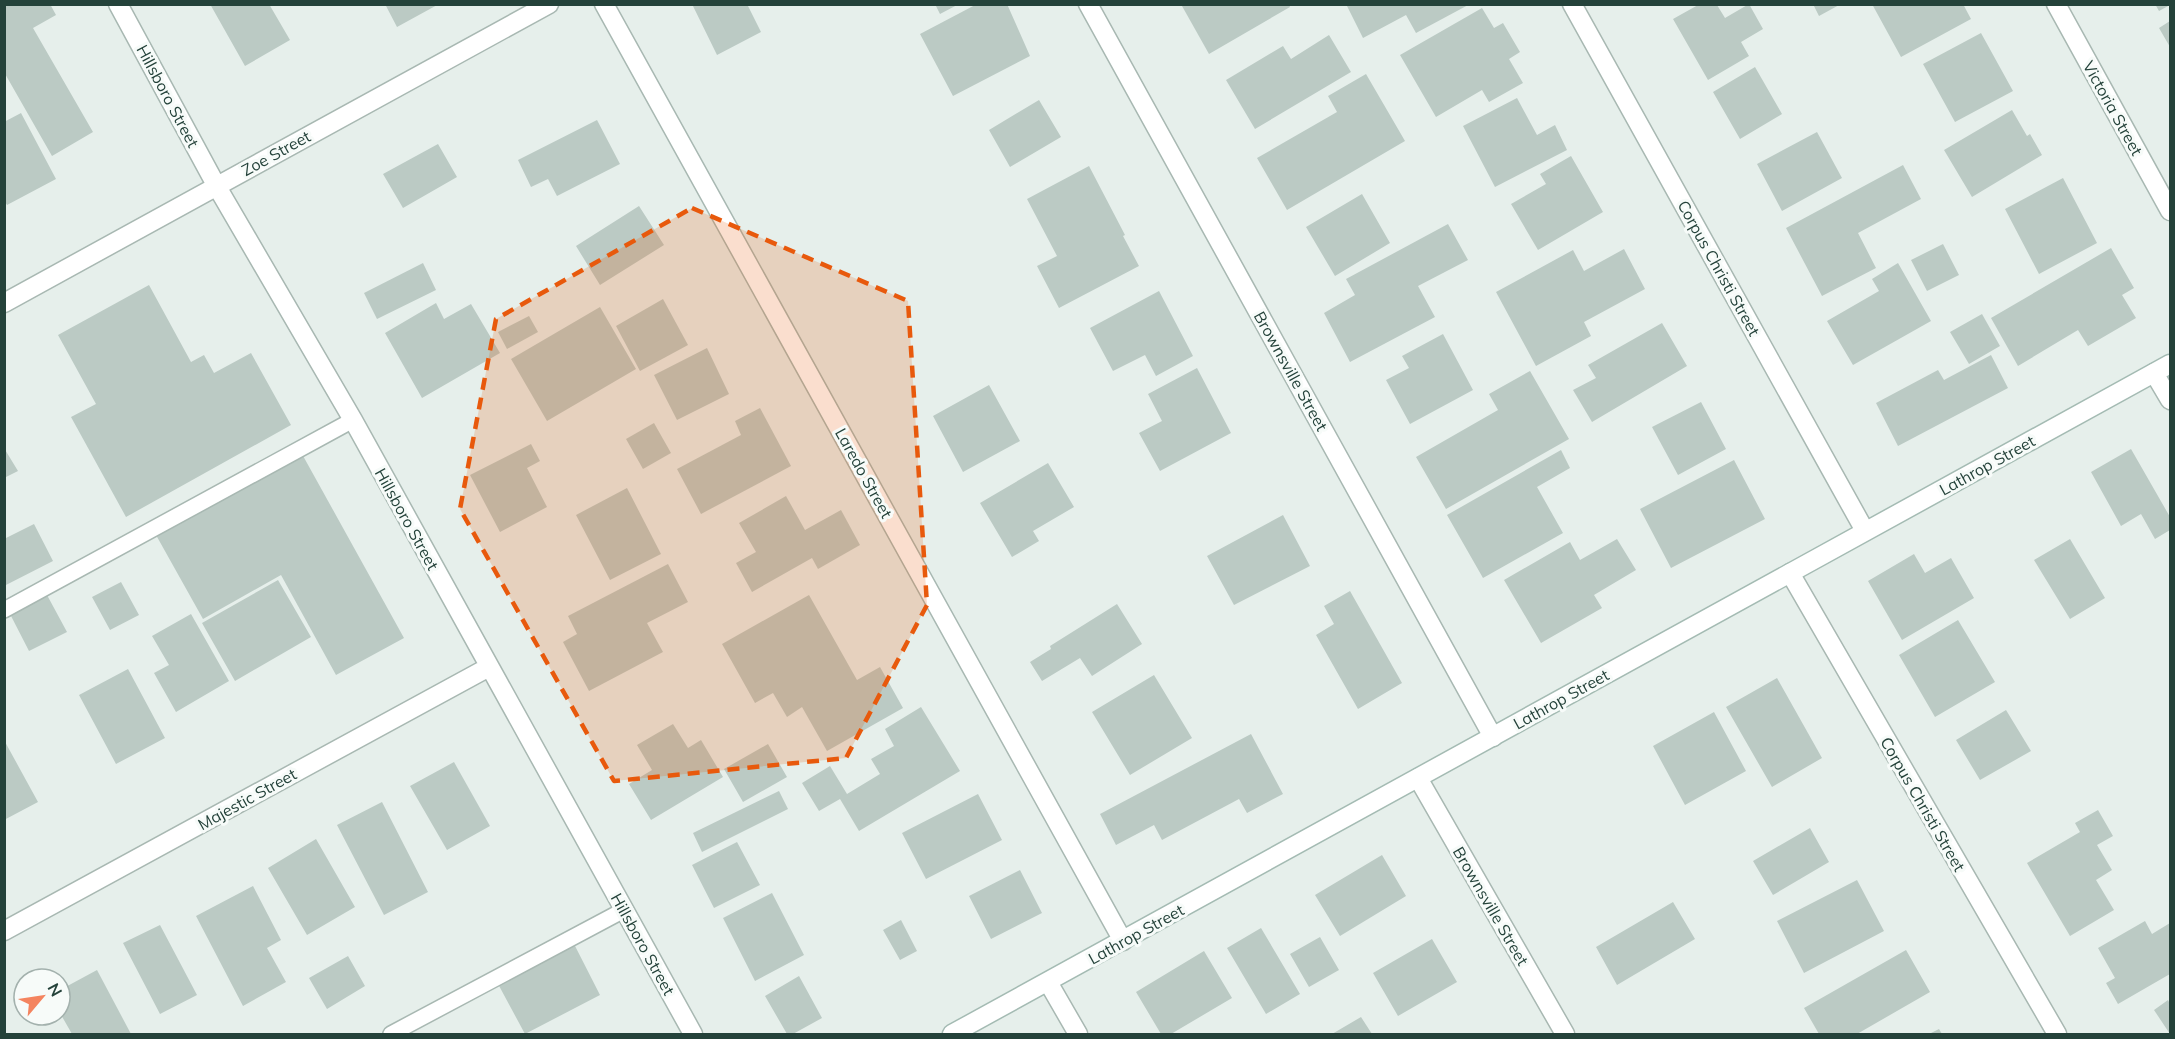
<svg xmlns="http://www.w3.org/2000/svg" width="2175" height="1039" font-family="Mulish,sans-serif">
<rect width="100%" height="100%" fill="#e6efeb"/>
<path fill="#bbcac4" d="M4 4H50L56 15 33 28 93 132 52 156 4 72Z
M210 4H269L290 40 245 66Z
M385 4H439L397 27Z
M692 4H747L761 32 717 55Z
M935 4H959L940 14Z
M977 4H1007L1030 56 953 96 920 34Z
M1185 4H1289L1290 7 1209 54 1182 6Z
M1346 4H1470L1416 33 1406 15 1363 38Z
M1749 4 1763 29 1741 42 1749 56 1708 80 1673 19 1698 5H1717L1725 18Z
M1813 4H1841L1819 16Z
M1872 4H1963L1971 19 1901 57Z
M2155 4H2170V5L2159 11Z
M1482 8 1494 28 1503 23 1520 52 1509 59 1523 83 1489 102 1482 90 1436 117 1400 55Z
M2170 21V47L2159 28Z
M1981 33 2013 91 1955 122 1923 64Z
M1329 35 1351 72 1255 129 1226 80 1283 46 1291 59Z
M1755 67 1782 114 1740 139 1713 92Z
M1366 74 1405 141 1287 210 1257 158 1337 112 1328 96Z
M1517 98 1537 135 1555 125 1567 150 1495 187 1463 126Z
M1039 100 1061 137 1010 167 989 130Z
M2012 110 2027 136 2030 134 2042 155 1972 197 1944 150Z
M21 113 56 179 7 205 4 200V122Z
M597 120 620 164 557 196 548 179 531 187 518 160Z
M1817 132 1842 178 1782 211 1757 164Z
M438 144 457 177 403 208 383 174Z
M1571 156 1603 212 1538 250 1511 204 1546 184 1540 174Z
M1903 165 1921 199 1858 233 1876 268 1822 296 1786 228Z
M1089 166 1125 235 1123 236 1139 266 1059 308 1037 266 1057 256 1027 199Z
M2063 178 2097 243 2039 274 2005 209Z
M1362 194 1390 243 1335 276 1306 227Z
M639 206 664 245 600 285 576 246Z
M1448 224 1468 260 1418 286 1435 317 1350 362 1324 313 1355 295 1346 279Z
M1943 244 1959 275 1927 291 1911 260Z
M2111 248 2134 288 2122 295 2136 318 2088 346 2078 330 2018 366 1991 318Z
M1624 249 1645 289 1584 322 1591 336 1536 366 1496 292 1573 250 1584 271Z
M423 263 436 290 377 319 364 293Z
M1898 263 1931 321 1853 365 1827 321 1879 291 1872 279Z
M149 285 191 362 204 355 214 373 251 353 291 425 126 517 71 417 96 404 58 335Z
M1159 291 1193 356 1156 376 1145 355 1113 371 1090 328Z
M663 299 688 345 640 371 616 326Z
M436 303 444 319 471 304 500 353 422 398 385 333Z
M600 307 636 369 547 421 511 359Z
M1982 314 2000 346 1969 364 1950 332Z
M529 316 538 332 507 349 498 332Z
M1662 323 1687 366 1592 422 1573 390 1596 378 1588 365Z
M1443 334 1473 390 1410 424 1386 380 1409 368 1402 356Z
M707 348 729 394 677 420 654 375Z
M1991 355 2008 388 1898 446 1876 403 1938 370 1944 380Z
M1197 368 1231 433 1160 471 1139 433 1162 421 1148 394Z
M1530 371 1569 439 1446 509 1416 457 1498 410 1489 394Z
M989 385 1020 441 963 472 933 416Z
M1701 402 1726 449 1678 475 1652 427Z
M760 408 791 466 701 514 677 469 741 435 735 421Z
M654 423 671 453 643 469 626 439Z
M531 444 540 461 527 468 547 507 500 532 470 475Z
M4 448 18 471 4 478Z
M2131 449 2170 517V530L2155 539 2141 514 2121 526 2091 472Z
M1561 450 1570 468 1537 487 1563 533 1483 578 1447 515Z
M302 454 404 638 336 675 281 575 203 619 156 535Z
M1734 460 1765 519 1671 568 1640 509Z
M1048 463 1074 507 1033 531 1039 541 1012 557 980 503Z
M627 488 661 554 610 580 576 515Z
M786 496 805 530 841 510 860 545 818 569 812 558 752 592 736 563 756 552 739 523Z
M1283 515 1310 566 1234 605 1207 556Z
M34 524 53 561 4 586V539Z
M1617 539 1636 570 1594 595 1602 608 1541 643 1504 580 1570 542 1580 560Z
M2070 539 2105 598 2070 619 2034 560Z
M1914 554 1925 573 1951 558 1974 598 1902 640 1868 581Z
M668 564 688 602 647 623 663 652 589 691 563 642 577 634 568 616Z
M278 580 311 637 235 681 202 623Z
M121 582 139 615 110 630 92 597Z
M1350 591 1402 683 1358 709 1316 635 1334 624 1324 606Z
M47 595 67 632 29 651 10 614Z
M809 595 857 680 880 667 903 708 827 751 802 707 787 717 773 693 755 703 722 644Z
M1117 604 1142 644 1092 676 1080 658 1042 681 1030 662 1051 649 1050 646Z
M191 614 229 681 176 712 154 673 169 665 152 636Z
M1958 620 1995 682 1935 717 1899 655Z
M128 669 165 738 116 764 79 695Z
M1154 675 1192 738 1130 775 1092 712Z
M1777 678 1822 758 1772 787 1726 707Z
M921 707 960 771 859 831 840 799 819 811 802 783 830 766 847 794 880 774 871 759 894 746 885 729Z
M2006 710 2031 751 1980 780 1956 740Z
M1714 712 1746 771 1685 805 1653 746Z
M673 724 688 748 701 740 723 777 651 820 629 784 652 770 637 745Z
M1251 734 1283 794 1247 813 1239 799 1162 840 1154 825 1116 845 1100 814Z
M4 740 38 802 4 820Z
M768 744 787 777 743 802 724 769Z
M454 762 490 826 447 850 410 786Z
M779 791 788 809 702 852 693 833Z
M978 794 1002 840 926 879 902 833Z
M382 802 428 892 384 915 337 825Z
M2098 810 2113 836 2097 845 2112 870 2096 880 2114 910 2070 936 2027 863 2080 832 2075 823Z
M1810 828 1829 862 1773 895 1753 861Z
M316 839 355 907 307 935 268 868Z
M737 842 760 885 714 908 692 865Z
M1382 855 1406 896 1340 936 1315 895Z
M1020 870 1042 913 991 939 969 896Z
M1857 880 1884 931 1804 973 1777 921Z
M253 886 281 940 267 948 286 982 243 1006 196 916Z
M772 893 804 955 755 981 723 918Z
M1673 902 1695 939 1617 985 1596 947Z
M901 920 917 951 900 960 883 930Z
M2145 921 2152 934 2170 923V974L2118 1004 2106 983 2115 978 2098 948Z
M160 925 197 995 160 1014 123 943Z
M1261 928 1300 994 1266 1014 1227 948Z
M1320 937 1339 970 1309 987 1290 954Z
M1432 939 1457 982 1398 1016 1373 973Z
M573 942 600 995 525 1034 497 982Z
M1906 950 1930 992 1857 1034H1819L1804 1008Z
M1204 951 1232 998 1171 1034H1161L1136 992Z
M348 956 365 986 327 1009 309 978Z
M97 970 131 1034H72L60 1013V990Z
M799 976 822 1018 793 1034H787L765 996Z
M2168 1000 2170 1004V1034L2154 1010Z
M1361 1017 1372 1034H1332Z
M1939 1029 1942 1034H1929Z"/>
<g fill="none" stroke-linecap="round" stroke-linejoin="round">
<defs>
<path id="lane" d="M4 610 353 420
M391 1034 624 910"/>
<path id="street" d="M118 4 216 185 353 420 693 1034
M604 4 1123 941
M1088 4 1493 737
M1572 4 1865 531
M2056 4 2170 211
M4 303 549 4
M2154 373 2170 400
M1790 573 2057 1034
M1418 778 1565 1034
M4 931 489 667
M1048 982 1078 1034"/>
<path id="secondary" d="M952 1034 2170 364"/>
</defs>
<use href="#lane" stroke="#a8b8b2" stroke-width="18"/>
<use href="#street" stroke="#a8b8b2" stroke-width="21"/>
<use href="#secondary" stroke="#a4bbb3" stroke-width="21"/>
<use href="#lane" stroke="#fff" stroke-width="15"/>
<use href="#street" stroke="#fff" stroke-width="18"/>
<use href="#secondary" stroke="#fff" stroke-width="18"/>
</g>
<path fill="#e8590c" fill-opacity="0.2" stroke="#e8590c" stroke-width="4.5" stroke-dasharray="12 8" stroke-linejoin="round" d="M692 208 908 301 927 605 846 758 614 781 460 509 496 319Z"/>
<g text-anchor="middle" stroke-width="6" stroke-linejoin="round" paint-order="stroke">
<g font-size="16" fill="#24423a" stroke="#f7fbf9">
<text transform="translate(168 96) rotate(62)" y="6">Hillsboro Street</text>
<text transform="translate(2113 108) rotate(61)" y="6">Victoria Street</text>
<text transform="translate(276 153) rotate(-29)" y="6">Zoe Street</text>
<text transform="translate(1719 268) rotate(61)" y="6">Corpus Christi Street</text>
<text transform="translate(1291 371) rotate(61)" y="6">Brownsville Street</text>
<text transform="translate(1987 465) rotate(-29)" y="6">Lathrop Street</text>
<text transform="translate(864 473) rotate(61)" y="6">Laredo Street</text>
<text transform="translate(407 519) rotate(61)" y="6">Hillsboro Street</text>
<text transform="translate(1561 699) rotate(-29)" y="6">Lathrop Street</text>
<text transform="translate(247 799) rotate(-29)" y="6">Majestic Street</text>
<text transform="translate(1923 804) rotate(60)" y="6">Corpus Christi Street</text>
<text transform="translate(1491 906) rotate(60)" y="6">Brownsville Street</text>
<text transform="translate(1136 934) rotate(-29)" y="6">Lathrop Street</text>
<text transform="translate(643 944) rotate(61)" y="6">Hillsboro Street</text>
</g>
</g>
<rect width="2175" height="1039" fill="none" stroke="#24423a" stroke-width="12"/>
<g transform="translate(42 997) rotate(61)"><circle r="28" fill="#f7fbf9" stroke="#a3b1ad" stroke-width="1.5"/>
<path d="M0-4.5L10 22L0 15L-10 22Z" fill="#f4845f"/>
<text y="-9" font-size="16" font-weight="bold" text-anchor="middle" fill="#24423a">N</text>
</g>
</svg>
